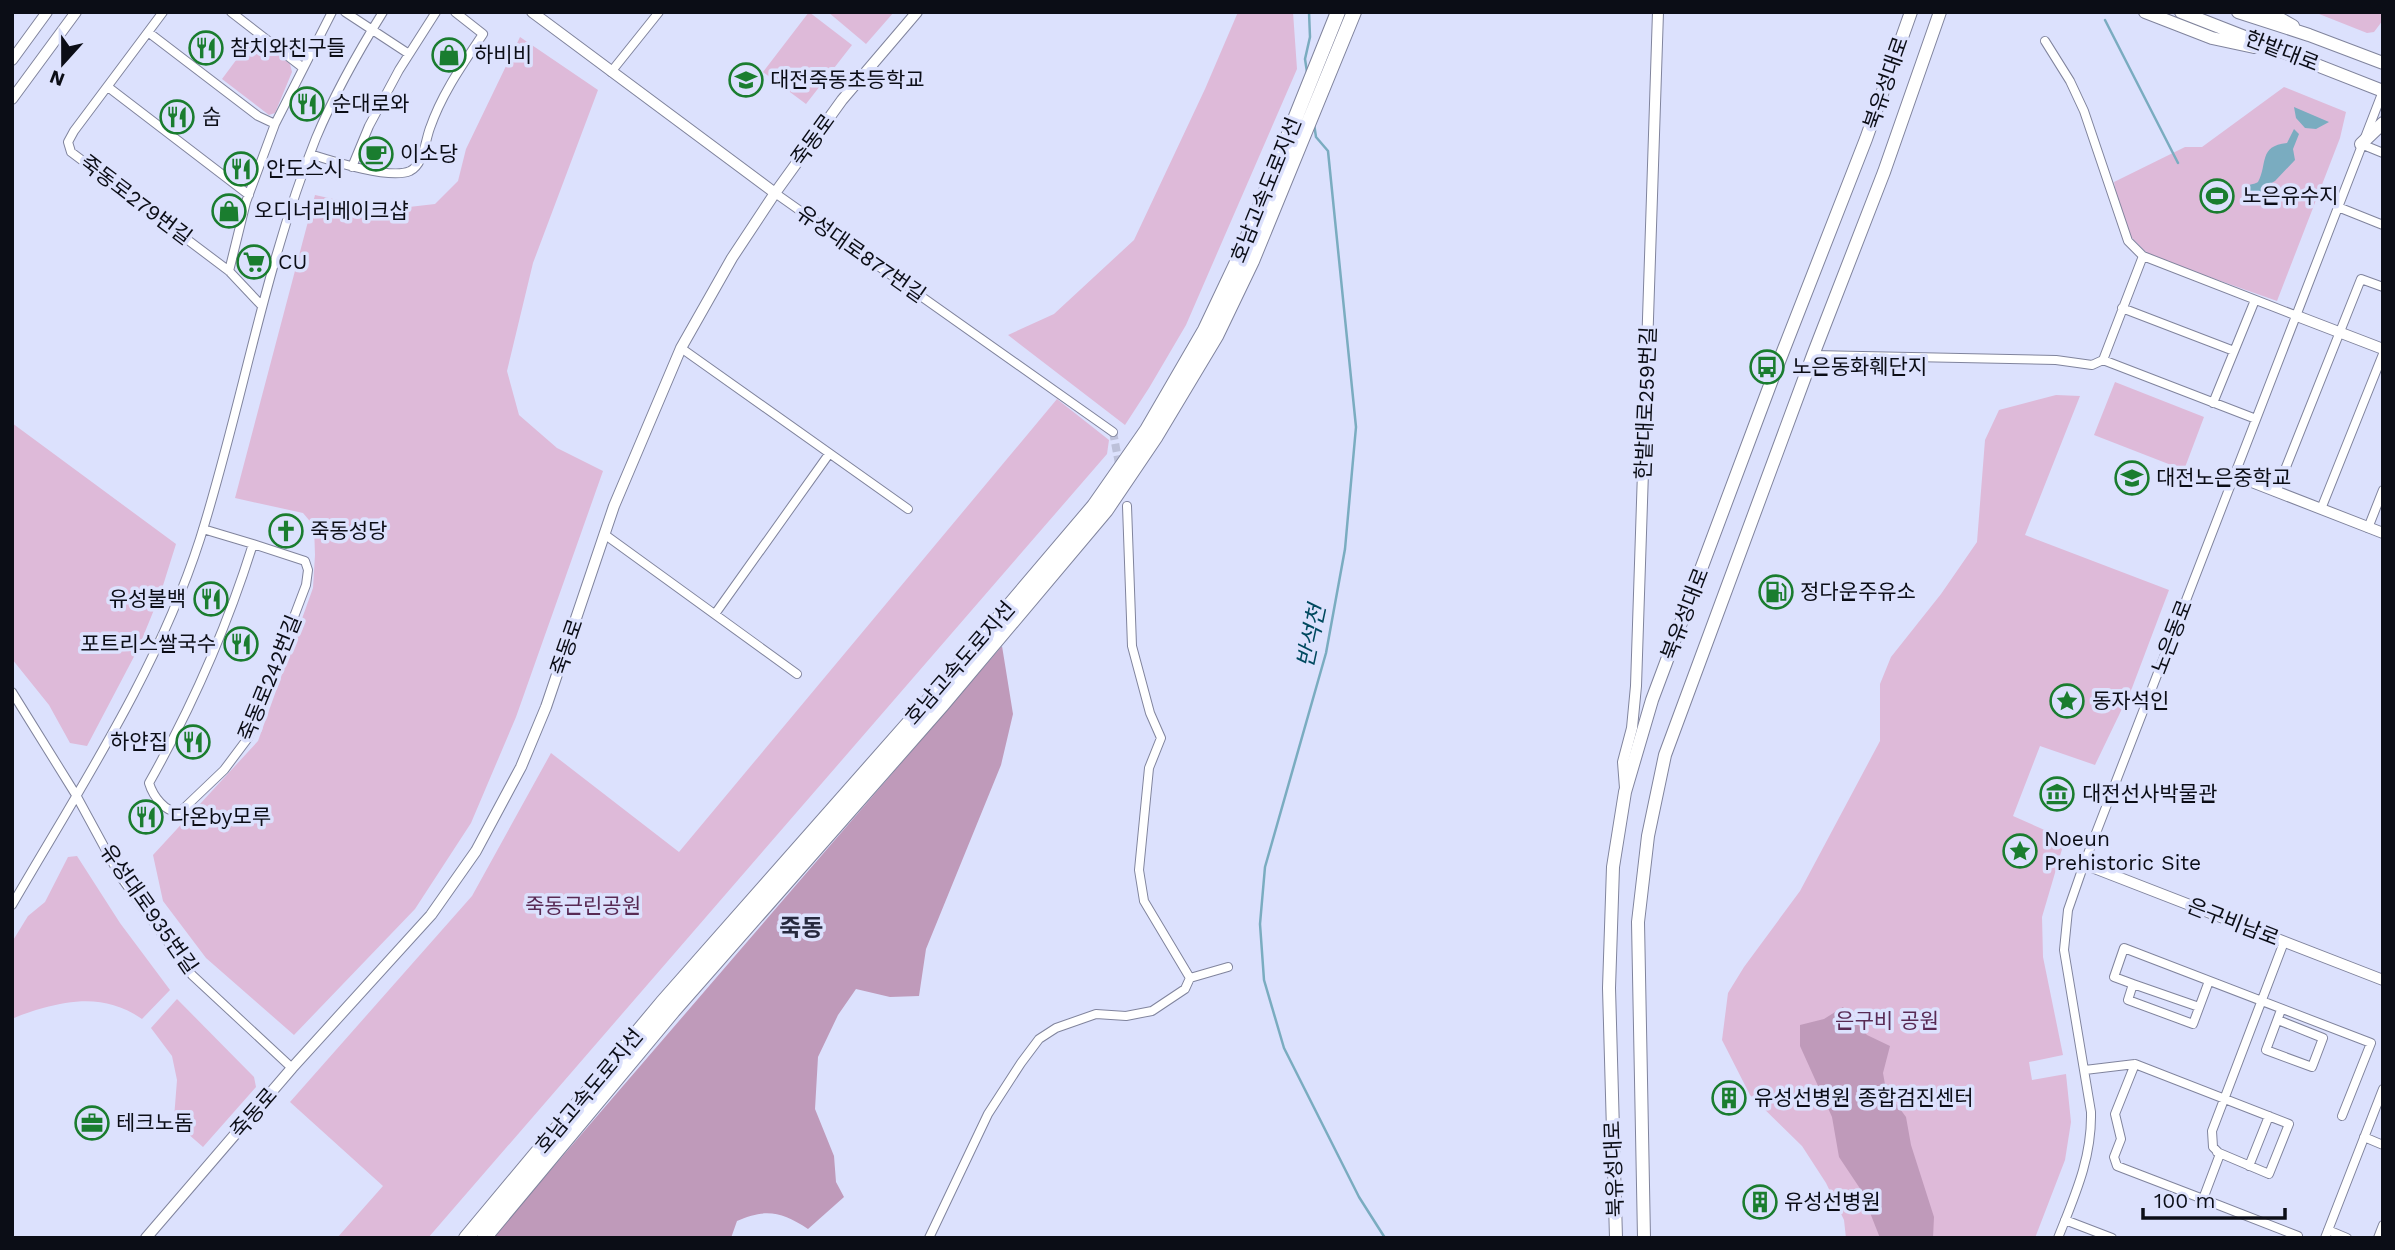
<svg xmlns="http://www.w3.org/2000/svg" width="2395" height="1250" font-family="'Work Sans','Noto Sans KR',sans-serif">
<rect width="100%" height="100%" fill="#dce1fd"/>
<path fill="#debad9" d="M809 12 852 45 806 104 763 72Z
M828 12H894L866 44Z
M1238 12H1293L1297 69 1186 325 1149 388 1125 425 1008 335 1054 314 1134 240 1205 89Z
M2314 12H2383V20L2374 32 2367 33Z
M254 36 290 64 292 72 275 113 269 115 222 79Z
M520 37 598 90 533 263 507 371 519 415 557 448 603 471 516 717 471 823 415 909 294 1035 206 958 163 901 153 855 258 741 313 588 315 555 314 526 303 513 235 498 315 195 383 210 435 204 458 181 466 149Z
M2284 87 2346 112 2340 138 2277 301 2150 256 2129 235 2119 210 2114 182 2185 147H2202Z
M2115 382 2204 417 2184 470 2094 435Z
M2056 395 2080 396 2025 535 2169 590 2132 688 2095 765 2040 746 2013 816 2065 839 2042 917 2043 957 2063 1055 2029 1062 2032 1080 2066 1074 2071 1122 2065 1160 2035 1238H1846L1844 1220 1826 1183 1802 1146 1750 1095 1722 1040 1728 993 1744 967 1800 891 1880 741V684L1891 657 1941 594 1977 542 1985 440 1999 410Z
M1057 399 1109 440 1107 454 428 1238H337L383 1186 290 1102 472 896 551 753 679 852Z
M12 423 176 544 160 595 138 649 87 746 70 743 49 705 12 659Z
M77 856 120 923 170 990 142 1019C110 997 80 998 43 1008 33 1011 22 1014 12 1019V942L28 916 45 902 68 857Z
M177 999 254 1077 256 1087 203 1147 179 1126 173 1131 177 1080 172 1056 151 1028Z"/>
<path fill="#bf9aba" d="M1002 646 1013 714 1001 765 926 949 919 996 890 997 856 989 838 1015 818 1057 815 1109 834 1156 836 1182 844 1197 808 1229C782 1212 766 1208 737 1221L731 1238H492Z
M1843 1007 1867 1035 1890 1046 1883 1073 1886 1090 1906 1117 1911 1145 1934 1217 1933 1238H1880L1861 1190 1839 1157 1832 1117 1800 1046V1025L1824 1019Z"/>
<path fill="#7aacc0" d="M2294 107 2329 122 2316 129 2305 128 2296 118Z
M2294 129 2299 134 2293 149 2295 160 2275 181 2268 185 2263 196 2248 200 2244 193C2245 183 2251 186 2258 182 2268 164 2258 146 2287 143Z"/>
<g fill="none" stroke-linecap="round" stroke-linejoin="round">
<path stroke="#7aacc0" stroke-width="2.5" d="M2105 20 2178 163
M1307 72 1305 59 1310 37 1309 12
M1314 124 1316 137 1328 151 1356 427 1345 549 1326 653 1265 867 1260 924 1264 980 1284 1048 1359 1197 1385 1238"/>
<path stroke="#bdc1da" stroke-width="8" stroke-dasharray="8 4" stroke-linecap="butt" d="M1113 432 1120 469"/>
<defs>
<path id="street" d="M163 12 74 131 68 142 71 152 229 271 262 306
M231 12 302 67
M345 12 409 54
M148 32 258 116 275 124
M2045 41 2070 81 2084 111 2128 241 2143 256 2297 316
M611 72 659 12
M108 87 249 195
M2361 144 2383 153
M310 154C332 161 390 180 410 171 424 164 425 141 430 128 442 93 463 64 483 34L455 12
M352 167 369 126 399 70 436 12
M775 193 1113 432
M2338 207 2383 225
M2143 256 2103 360 2256 419
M229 271 246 202 275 124 332 12
M2122 308 2234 351
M681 348 908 509
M1813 355 2056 360 2092 365 2103 360
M2213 403 2255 300
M2276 492 2361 279 2383 287
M2321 509 2383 354
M2368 528 2383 490
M203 529 253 544C227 627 192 707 149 783 153 796 165 813 180 812L224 770 248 738 306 585 308 570 305 561 253 544
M604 534 797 674
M715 614 829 454
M12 692 76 795 120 876 192 975 292 1068
M12 905C81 786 158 670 200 539 242 406 264 268 316 138 334 95 358 52 383 12
M1190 978 1228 967
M2209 981 2193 1024 2128 1000 2133 984 2114 977 2124 948 2371 1043 2342 1116
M2133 984 2199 1007
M2278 1020 2323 1038 2312 1067 2266 1050 2281 1010
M2135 1064 2115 1114 2121 1139 2114 1157 2117 1166 2203 1199 2220 1154 2213 1147 2212 1131 2284 942
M2085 1070 2135 1064 2289 1124 2269 1174 2217 1152
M2364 1137 2383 1145
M2249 1166 2269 1116
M2203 1199 2298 1236
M2065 1220 2112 1238
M2328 1230 2347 1238
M929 1238 988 1114 1021 1063 1039 1039 1056 1028 1096 1014 1126 1016 1152 1011 1185 989 1190 978 1144 901 1139 870 1149 768 1161 738 1150 713 1132 646 1127 506
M2058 1238C2075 1195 2092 1158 2091 1112L2064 950 2068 910 2084 864 2383 91
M2325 1238 2383 1089
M2378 1238 2383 1225"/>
<path id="secondary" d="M532 12 775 193
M12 60 47 12
M12 99 76 12
M2297 316 2383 349
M2234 475 2383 533
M1625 788 1623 762 1632 728 1636 686 1658 12
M2084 864 2383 980
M146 1238 292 1068 431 915 476 851 521 767 546 707 614 506 681 348 732 258 775 193 842 100 917 12"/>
<path id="primary" d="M2145 12 2212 38 2254 47
M2181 12 2383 91
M2238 12 2309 35 2383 63
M2268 12 2293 26
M2361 144 2383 123
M1616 1238 1609 988 1613 867 1625 792 1652 700 1773 377 1866 139 1911 12
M1644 1238 1638 922 1648 836 1665 755 1813 355 1884 172 1940 12"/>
<path id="highway" d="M466 1238 662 1003 931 698 1094 506 1147 430 1205 330 1240 256 1338 12
M484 1238 673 1011 942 705 1106 510 1156 436 1216 336 1252 261 1354 12"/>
</defs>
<use href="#street" stroke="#80849d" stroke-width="10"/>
<use href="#secondary" stroke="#80849d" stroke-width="12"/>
<use href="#primary" stroke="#80849d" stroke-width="14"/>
<use href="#highway" stroke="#80849d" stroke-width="16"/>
<use href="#street" stroke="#fff" stroke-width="8"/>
<use href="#secondary" stroke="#fff" stroke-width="10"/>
<use href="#primary" stroke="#fff" stroke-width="12"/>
<use href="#highway" stroke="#fff" stroke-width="14"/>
</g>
<defs>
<symbol id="restaurant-ring" viewBox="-11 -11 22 22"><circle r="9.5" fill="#dce1fd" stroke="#1a7d2f" stroke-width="1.5"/><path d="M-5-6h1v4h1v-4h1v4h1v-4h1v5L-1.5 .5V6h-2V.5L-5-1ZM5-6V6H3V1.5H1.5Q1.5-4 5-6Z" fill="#1a7d2f"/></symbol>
<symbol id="shop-ring" viewBox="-11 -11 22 22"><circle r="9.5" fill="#dce1fd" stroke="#1a7d2f" stroke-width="1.5"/><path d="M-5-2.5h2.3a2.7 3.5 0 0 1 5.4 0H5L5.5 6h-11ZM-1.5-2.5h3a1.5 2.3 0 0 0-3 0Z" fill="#1a7d2f"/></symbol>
<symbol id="school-ring" viewBox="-11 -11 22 22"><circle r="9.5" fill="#dce1fd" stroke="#1a7d2f" stroke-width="1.5"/><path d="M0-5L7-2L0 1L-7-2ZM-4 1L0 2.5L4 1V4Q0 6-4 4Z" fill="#1a7d2f"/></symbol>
<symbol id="cafe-ring" viewBox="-11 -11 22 22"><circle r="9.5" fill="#dce1fd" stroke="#1a7d2f" stroke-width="1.5"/><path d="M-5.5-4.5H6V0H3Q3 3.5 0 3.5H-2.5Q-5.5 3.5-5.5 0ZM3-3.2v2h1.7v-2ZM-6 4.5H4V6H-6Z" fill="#1a7d2f"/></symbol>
<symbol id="stadium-ring" viewBox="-11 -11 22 22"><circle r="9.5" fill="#dce1fd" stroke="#1a7d2f" stroke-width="1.5"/><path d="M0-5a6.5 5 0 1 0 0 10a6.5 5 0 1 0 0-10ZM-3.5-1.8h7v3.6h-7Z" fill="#1a7d2f"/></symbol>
<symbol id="supermarket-ring" viewBox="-11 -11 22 22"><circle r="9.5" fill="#dce1fd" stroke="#1a7d2f" stroke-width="1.5"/><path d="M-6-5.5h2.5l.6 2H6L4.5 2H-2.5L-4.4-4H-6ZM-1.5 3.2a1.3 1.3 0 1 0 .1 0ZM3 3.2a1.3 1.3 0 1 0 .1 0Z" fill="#1a7d2f"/></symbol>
<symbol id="bus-ring" viewBox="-11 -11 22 22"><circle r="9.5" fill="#dce1fd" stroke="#1a7d2f" stroke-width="1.5"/><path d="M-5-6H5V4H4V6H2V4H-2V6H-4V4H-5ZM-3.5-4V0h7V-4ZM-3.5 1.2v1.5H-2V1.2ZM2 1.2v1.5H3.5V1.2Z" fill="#1a7d2f"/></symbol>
<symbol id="church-ring" viewBox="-11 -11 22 22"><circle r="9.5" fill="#dce1fd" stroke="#1a7d2f" stroke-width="1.5"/><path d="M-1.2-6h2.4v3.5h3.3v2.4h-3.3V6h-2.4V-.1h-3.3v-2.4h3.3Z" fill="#1a7d2f"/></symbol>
<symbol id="fuel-ring" viewBox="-11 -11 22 22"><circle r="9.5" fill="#dce1fd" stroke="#1a7d2f" stroke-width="1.5"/><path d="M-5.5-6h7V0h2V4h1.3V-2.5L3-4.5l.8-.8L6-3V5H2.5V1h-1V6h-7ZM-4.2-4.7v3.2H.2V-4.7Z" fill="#1a7d2f"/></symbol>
<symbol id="sight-ring" viewBox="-11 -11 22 22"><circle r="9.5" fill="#dce1fd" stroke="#1a7d2f" stroke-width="1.5"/><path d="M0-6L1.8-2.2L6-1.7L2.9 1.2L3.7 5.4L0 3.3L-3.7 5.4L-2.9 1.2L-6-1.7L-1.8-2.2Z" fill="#1a7d2f"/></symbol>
<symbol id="museum-ring" viewBox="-11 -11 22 22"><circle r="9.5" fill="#dce1fd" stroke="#1a7d2f" stroke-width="1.5"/><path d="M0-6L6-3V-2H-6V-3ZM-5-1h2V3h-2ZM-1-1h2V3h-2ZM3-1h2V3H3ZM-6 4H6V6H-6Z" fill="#1a7d2f"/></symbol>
<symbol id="building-ring" viewBox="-11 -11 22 22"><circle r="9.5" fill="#dce1fd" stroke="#1a7d2f" stroke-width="1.5"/><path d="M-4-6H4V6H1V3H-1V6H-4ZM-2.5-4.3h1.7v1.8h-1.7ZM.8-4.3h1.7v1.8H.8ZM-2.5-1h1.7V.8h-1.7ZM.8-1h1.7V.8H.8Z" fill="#1a7d2f"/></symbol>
<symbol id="office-ring" viewBox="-11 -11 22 22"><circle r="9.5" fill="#dce1fd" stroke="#1a7d2f" stroke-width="1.5"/><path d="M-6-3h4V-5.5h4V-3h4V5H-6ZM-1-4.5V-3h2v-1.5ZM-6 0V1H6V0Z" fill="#1a7d2f"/></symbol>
</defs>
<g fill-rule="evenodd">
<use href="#restaurant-ring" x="187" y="29" width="38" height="38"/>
<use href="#shop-ring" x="430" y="36" width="38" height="38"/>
<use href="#school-ring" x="727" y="61" width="38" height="38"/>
<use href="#restaurant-ring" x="288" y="85" width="38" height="38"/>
<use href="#restaurant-ring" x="158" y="98" width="38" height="38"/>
<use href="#cafe-ring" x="357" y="135" width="38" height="38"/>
<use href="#restaurant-ring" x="222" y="150" width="38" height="38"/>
<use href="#stadium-ring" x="2198" y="177" width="38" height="38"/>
<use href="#shop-ring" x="210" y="192" width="38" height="38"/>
<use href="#supermarket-ring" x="235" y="243" width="38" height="38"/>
<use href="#bus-ring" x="1748" y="348" width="38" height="38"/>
<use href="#school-ring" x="2113" y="459" width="38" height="38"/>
<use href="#church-ring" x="267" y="512" width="38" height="38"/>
<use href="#fuel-ring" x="1757" y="573" width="38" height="38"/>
<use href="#restaurant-ring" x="192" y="580" width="38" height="38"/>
<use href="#restaurant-ring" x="222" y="625" width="38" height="38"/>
<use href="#sight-ring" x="2048" y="682" width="38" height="38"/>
<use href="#restaurant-ring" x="174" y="723" width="38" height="38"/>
<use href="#museum-ring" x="2038" y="775" width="38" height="38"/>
<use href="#restaurant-ring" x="127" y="798" width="38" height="38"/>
<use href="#sight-ring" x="2001" y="832" width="38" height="38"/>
<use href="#building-ring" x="1710" y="1079" width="38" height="38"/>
<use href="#office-ring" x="73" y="1104" width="38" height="38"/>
<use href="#building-ring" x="1741" y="1183" width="38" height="38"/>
</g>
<g text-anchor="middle" stroke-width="7" stroke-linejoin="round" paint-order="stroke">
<g font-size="21" fill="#0b0d16" stroke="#dce1fd" text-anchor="start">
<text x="230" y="55">참치와친구들</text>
<text x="474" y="62">하비비</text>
<text x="770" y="87">대전죽동초등학교</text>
<text x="332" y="111">순대로와</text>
<text x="202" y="124">숨</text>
<text x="400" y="161">이소당</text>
<text x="266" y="176">안도스시</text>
<text x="2242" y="203">노은유수지</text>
<text x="254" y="218">오디너리베이크샵</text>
<text x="278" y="269">CU</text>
<text x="1792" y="374">노은동화훼단지</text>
<text x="2156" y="485">대전노은중학교</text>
<text x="310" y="538">죽동성당</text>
<text x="1800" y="599">정다운주유소</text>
<text x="186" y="606" text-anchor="end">유성불백</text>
<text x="216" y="651" text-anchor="end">포트리스쌀국수</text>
<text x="2092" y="708">동자석인</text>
<text x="168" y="749" text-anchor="end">하얀집</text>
<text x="2082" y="801">대전선사박물관</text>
<text x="170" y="824">다온by모루</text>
<text x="2044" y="846">Noeun<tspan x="2044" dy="24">Prehistoric Site</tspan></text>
<text x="1754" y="1105">유성선병원 종합검진센터</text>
<text x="116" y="1130">테크노돔</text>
<text x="1784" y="1209">유성선병원</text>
</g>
<g font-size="21" fill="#0b0d16" stroke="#dce1fd">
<text transform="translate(2282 51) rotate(21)" y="7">한밭대로</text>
<text transform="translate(1886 83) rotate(-71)" y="7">북유성대로</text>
<text transform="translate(813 140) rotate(-54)" y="7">죽동로</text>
<text transform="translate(1266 190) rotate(-68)" y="7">호남고속도로지선</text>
<text transform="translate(136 200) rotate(37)" y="7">죽동로279번길</text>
<text transform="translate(861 254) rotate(35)" y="7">유성대로877번길</text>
<text transform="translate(1646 403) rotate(-88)" y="7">한밭대로259번길</text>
<text transform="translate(1685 614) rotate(-69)" y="7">북유성대로</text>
<text transform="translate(2172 637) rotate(-69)" y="7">노은동로</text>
<text transform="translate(567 647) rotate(-71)" y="7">죽동로</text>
<text transform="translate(960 663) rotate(-49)" y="7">호남고속도로지선</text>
<text transform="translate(270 678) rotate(-68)" y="7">죽동로242번길</text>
<text transform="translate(149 909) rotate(55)" y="7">유성대로935번길</text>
<text transform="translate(2233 922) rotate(21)" y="7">은구비남로</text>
<text transform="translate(589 1091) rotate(-50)" y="7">호남고속도로지선</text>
<text transform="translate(254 1113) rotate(-49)" y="7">죽동로</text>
<text transform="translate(1614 1169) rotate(-92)" y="7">북유성대로</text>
</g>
<g font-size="21" fill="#582a54" stroke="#dce1fd">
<text x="583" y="913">죽동근린공원</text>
<text x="1887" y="1028">은구비 공원</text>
</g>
<g font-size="23" font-style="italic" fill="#00495f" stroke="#dce1fd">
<text transform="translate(1311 636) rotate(-78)" y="8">반석천</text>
</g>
<g font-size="24" font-weight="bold" fill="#26293e" stroke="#dce1fd">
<text x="801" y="936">죽동</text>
</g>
</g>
<rect width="2395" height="1250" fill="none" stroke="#0b0d16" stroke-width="28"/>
<g transform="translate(63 63) rotate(201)" stroke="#dce1fd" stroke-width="5" paint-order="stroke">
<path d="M0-5L12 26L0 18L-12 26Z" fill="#0b0d16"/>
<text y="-10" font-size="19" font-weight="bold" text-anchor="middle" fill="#0b0d16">N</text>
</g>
<path d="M2143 1208v10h142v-10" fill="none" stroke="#0b0d16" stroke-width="3.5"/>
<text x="2154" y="1208" font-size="21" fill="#0b0d16" stroke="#dce1fd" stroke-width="5" paint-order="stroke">100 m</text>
</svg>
